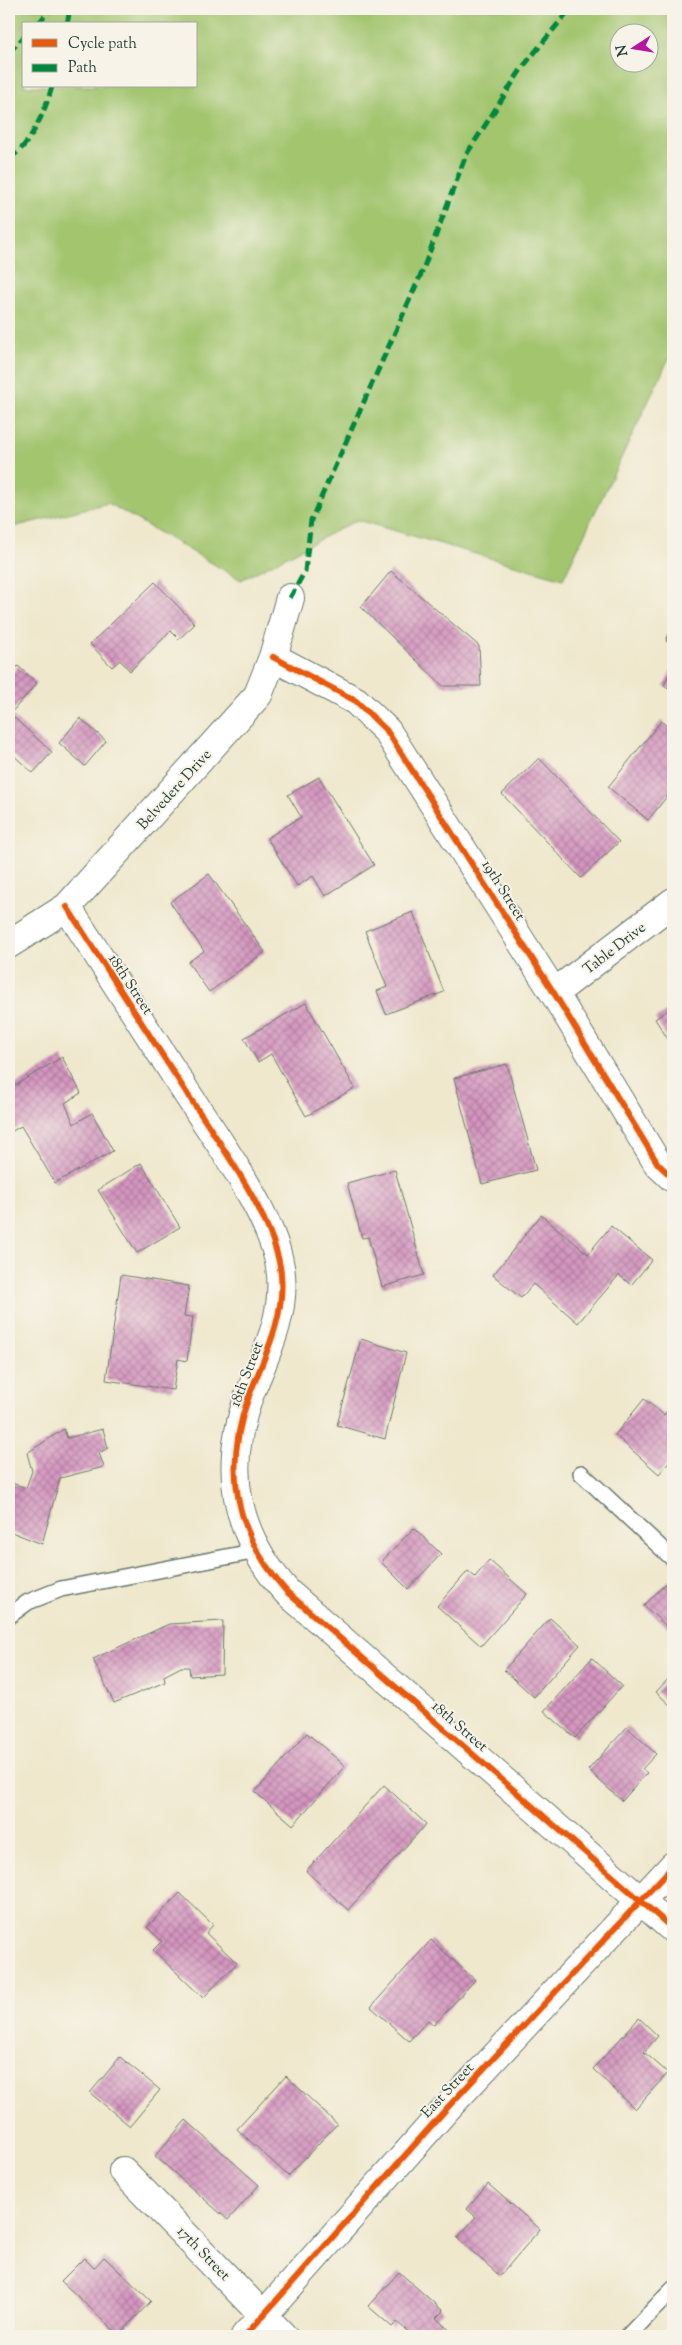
<svg xmlns="http://www.w3.org/2000/svg" width="682" height="2345" font-family="'Sorts Mill Goudy',serif">
<defs>
<pattern id="building-cross-hatch" width="8" height="8" patternUnits="userSpaceOnUse" patternTransform="scale(1.25)"><rect width="8" height="8" fill="#d596c0"/><path d="M0 0l8 8M0 8l8-8" fill="none" stroke="#ac7c9d"/></pattern>
</defs>
<rect width="100%" height="100%" fill="#f7f3e8"/>
<filter id="ink" filterUnits="userSpaceOnUse"><feTurbulence type="fractalNoise" baseFrequency=".02" numOctaves="2"/><feDisplacementMap in="SourceGraphic" scale="10" xChannelSelector="R" yChannelSelector="G"/><feConvolveMatrix kernelMatrix="1 2 1 2 8 2 1 2 1" color-interpolation-filters="sRGB"/></filter>
<filter id="wash" filterUnits="userSpaceOnUse"><feTurbulence type="fractalNoise" baseFrequency=".0096" numOctaves="4" result="noise"/><feDisplacementMap in="SourceGraphic" scale="20" xChannelSelector="R" yChannelSelector="G"/><feGaussianBlur stdDeviation="1.12" result="paint"/><feColorMatrix in="noise" values="0 0 0 0 0 0 0 0 0 0 0 0 0 0 0 0 0 1.4 0 .05"/><feComposite in="paint" operator="in"/></filter>
<g filter="url(#wash)">
<rect width="100%" height="100%" fill="#efe8cd"/>
<path fill="#a2c56e" stroke="#608151" fill-rule="evenodd" d="M9 9H673V350L563 579 357 520 241 580 108 503 9 528ZM24 24H196V86H24ZM620 32H650V62H620Z"/>
<g id="blocks">
<path fill="url(#building-cross-hatch)" d="M391 571 479 646 481 686H443L361 607Z
M155 582 195 624 179 639 171 631 130 671 120 660 112 667 90 644Z
M673 624V645L666 641Z
M18 666 37 683 10 714 52 752 33 773 9 751V677Z
M673 666V690L664 686Z
M80 718 106 741 85 766 59 743Z
M661 721 673 731V789L648 820 608 787Z
M539 758 619 842 581 878 502 794Z
M319 777 374 865 325 896 313 876 297 886 267 838 301 817 288 795Z
M209 874 265 952 209 992 188 962 204 951 170 902Z
M413 912 444 992 386 1014 377 991 387 987 365 931Z
M306 1003 355 1088 306 1116 271 1054 258 1062 244 1038Z
M673 1007V1047L655 1019Z
M62 1057 81 1093 65 1103 74 1124 92 1113 113 1151 55 1183 21 1126 9 1133V1089Z
M507 1064 536 1170 482 1184 454 1078Z
M141 1163 180 1227 137 1253 98 1190Z
M395 1170 424 1275 382 1287 368 1237 362 1238 347 1183Z
M541 1215 588 1254 611 1226 652 1260 631 1285 619 1275 578 1323 533 1284 521 1298 493 1275Z
M121 1275 189 1286 184 1316 193 1317 187 1361 178 1359 173 1390 106 1380Z
M361 1339 406 1353 385 1439 337 1425Z
M644 1399 664 1415 673 1406V1458L659 1474 615 1435Z
M64 1429 67 1438 103 1429 108 1448 99 1453 104 1467 60 1478 42 1544 9 1531V1482L26 1488 32 1471 27 1453Z
M414 1528 441 1554 408 1589 381 1562Z
M489 1560 527 1594 481 1646 437 1606 468 1571 475 1577Z
M669 1580 673 1584V1632L644 1606Z
M550 1618 580 1645 534 1697 504 1670Z
M223 1621 222 1674 190 1676 189 1667H181L164 1676 165 1682 114 1703 93 1659 169 1624Z
M592 1658 622 1686 575 1738 544 1711Z
M673 1674V1708L656 1692Z
M627 1727 656 1754 642 1769 647 1773 622 1801 588 1770Z
M307 1733 345 1766 293 1825 255 1792Z
M384 1785 426 1824 348 1910 306 1871Z
M180 1893 213 1925 206 1933 237 1963 203 1998 153 1950 162 1941 147 1927Z
M431 1940 475 1980 434 2025 428 2020 409 2041 371 2007Z
M639 2018 658 2036 644 2052 668 2073 635 2109 593 2069Z
M120 2057 160 2090 130 2126 90 2093Z
M286 2076 337 2124 288 2176 237 2129Z
M186 2120 259 2185 228 2220 155 2156Z
M488 2184 540 2229 500 2276 457 2238 476 2217 467 2209Z
M104 2257 151 2301 119 2335 61 2281 84 2258 94 2268Z
M399 2272 443 2311 436 2318 456 2336H413L397 2322 392 2327 368 2306Z"/>
</g>
</g>
<g filter="url(#ink)">
<use href="#blocks" fill-opacity="0" stroke="#68796a" stroke-width="1"/>
<g fill="none" stroke-linecap="round" stroke-linejoin="round">
<defs>
<path id="service" d="M581 1473 673 1559
M9 1616 28 1602 61 1589 257 1551
M628 2336 673 2289"/>
<path id="minor" d="M273 657 356 701 387 731 554 993 658 1164 673 1178
M67 907C107 970 148 1032 188 1095 218 1141 277 1221 281 1275 285 1319 264 1357 249 1396 222 1470 235 1534 287 1592L673 1929
M9 944 67 907 258 695 273 657 290 598
M554 993 673 902
M123 2171 283 2336
M245 2336 448 2107 673 1866"/>
</defs>
<use href="#service" stroke="#68796a" stroke-width="18"/>
<use href="#minor" stroke="#68796a" stroke-width="30"/>
<use href="#service" stroke="#fff" stroke-width="15"/>
<use href="#minor" stroke="#fff" stroke-width="28"/>
<path stroke="#00873e" stroke-width="5" stroke-dasharray="10 5" stroke-linecap="butt" d="M38 24 50 9
M67 24 70 9
M9 52 24 37
M9 158C29 149 47 107 52 86
M290 598 305 571 311 520 422 272 466 155 522 68 570 9"/>
<defs>
<path id="cycleway" d="M273 657 356 701 387 731 554 993 658 1164 673 1178
M67 907C107 970 148 1032 188 1095 218 1141 277 1221 281 1275 285 1319 264 1357 249 1396 222 1470 235 1534 287 1592L673 1929
M245 2336 448 2107 673 1866"/>
</defs>
<use href="#cycleway" stroke="#f7f3e8" stroke-width="9"/>
<use href="#cycleway" stroke="#e8590c" stroke-width="6"/>
</g>
</g>
<g text-anchor="middle" stroke-width="4" stroke-linejoin="round" paint-order="stroke">
<g font-size="15" fill="#1f3d34" stroke="#f7f3e8">
<text transform="translate(174 789) rotate(-48)" y="5">Belvedere Drive</text>
<text transform="translate(504 890) rotate(58)" y="5">19th Street</text>
<text transform="translate(614 948) rotate(-38)" y="5">Table Drive</text>
<text transform="translate(131 984) rotate(57)" y="5">18th Street</text>
<text transform="translate(246 1374) rotate(-69)" y="5">18th Street</text>
<text transform="translate(460 1726) rotate(41)" y="5">18th Street</text>
<text transform="translate(447 2090) rotate(-47)" y="5">East Street</text>
<text transform="translate(204 2253) rotate(46)" y="5">17th Street</text>
</g>
</g>
<rect width="682" height="2345" fill="none" stroke="#f7f3e8" stroke-width="30"/>
<rect x="22" y="22" width="175" height="65" fill="#f7f3e8" stroke="#a1aaa0"/>
<rect x="32" y="39" width="25" height="8" fill="#e8590c" stroke="#a1aaa0"/>
<text x="68" y="48" font-size="15" fill="#1f3d34">Cycle path</text>
<rect x="32" y="64" width="25" height="8" fill="#00873e" stroke="#a1aaa0"/>
<text x="68" y="72" font-size="15" fill="#1f3d34">Path</text>
<g transform="translate(634 48) rotate(258)"><circle r="24" fill="#f7f3e8" stroke="#a1aaa0"/>
<path d="M0-4L9 19L0 12L-9 19Z" fill="#b5179e"/>
<text y="-8" font-size="14" font-weight="bold" text-anchor="middle" fill="#1f3d34">N</text>
</g>
</svg>
